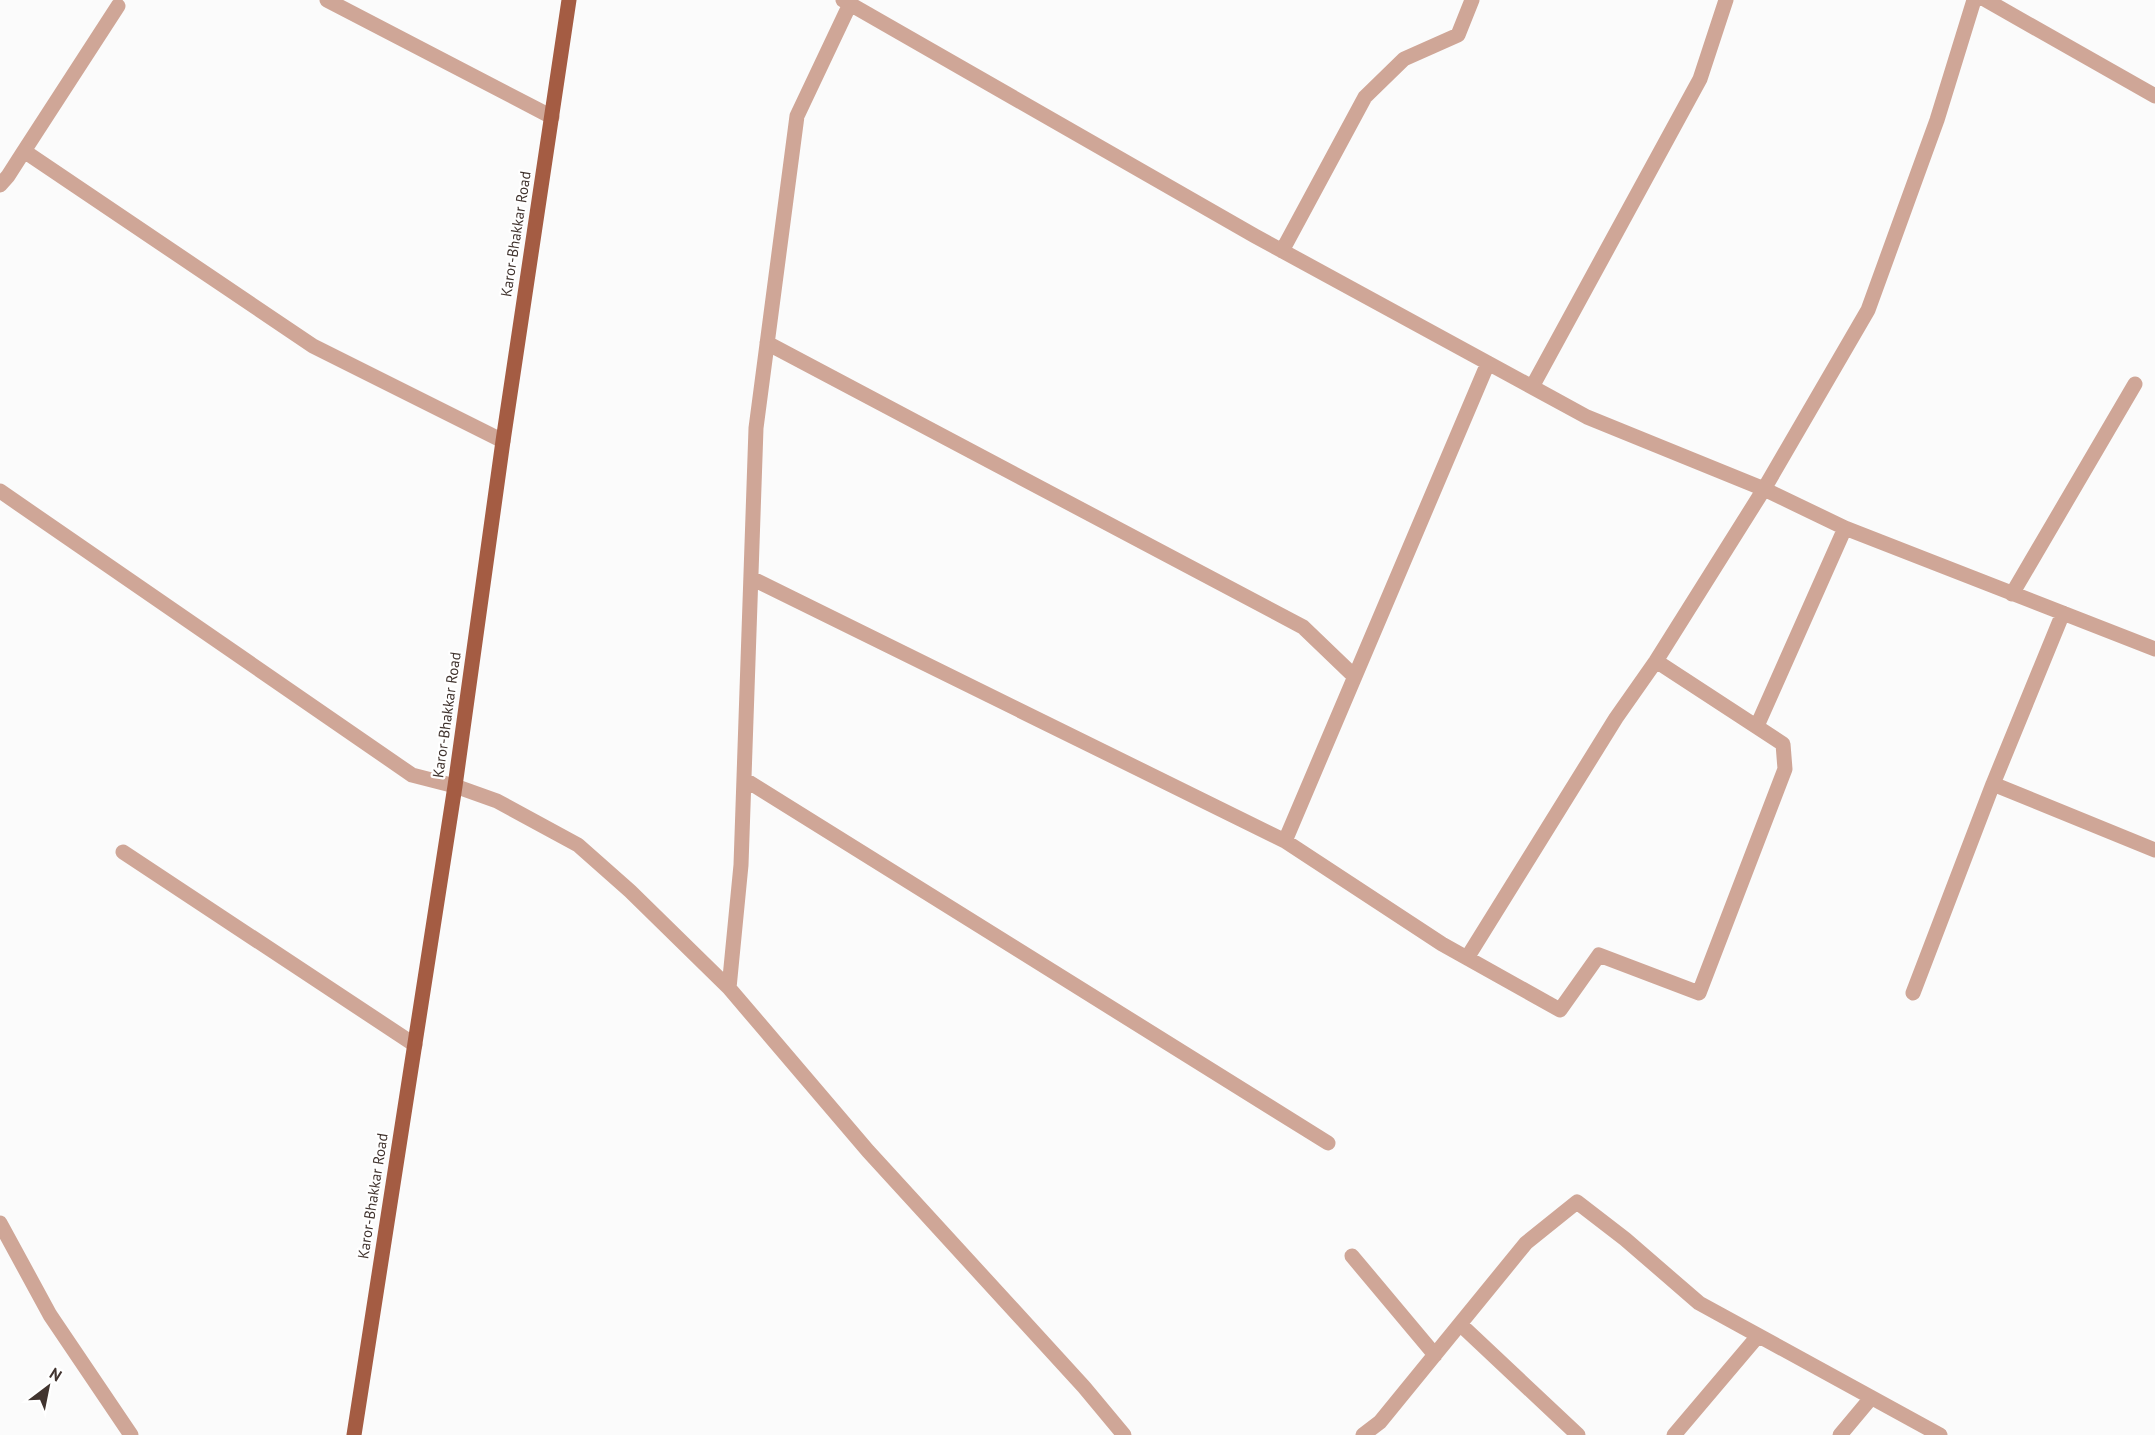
<svg xmlns="http://www.w3.org/2000/svg" width="2155" height="1435" font-family="'PT Sans',sans-serif">
<rect width="100%" height="100%" fill="#fbfbfb"/>
<g fill="none" stroke-linecap="round" stroke-linejoin="round">
<path stroke="#cfa697" stroke-width="15" d="M327 0 552 117
M843 0 1255 236 1587 417 1764 489 1845 528 2155 649
M1986 0 2155 96
M24 151 118 6
M0 185 8 176 24 151 313 346 503 441
M1282 251 1365 97 1404 59 1458 35 1472 0
M767 343 1303 627 1354 676
M1532 387 1700 79 1726 0
M751 578 1285 841 1442 944 1560 1010 1599 955 1699 993 1785 769 1783 744 1656 661
M2012 594 2135 384
M1757 726 1845 528
M744 779 1328 1143
M1993 784 2155 850
M455 786 497 801 578 845 630 891 729 988 868 1151 1084 1387 1124 1435
M1285 841 1488 363
M123 852 415 1045
M1467 958 1616 718 1656 661 1764 489 1868 310 1937 120 1974 0
M729 988 741 865 756 428 797 116 850 4
M1913 993 1993 784 2063 613
M0 1223 50 1315 131 1435
M1352 1256 1435 1355
M1461 1325 1578 1435
M1363 1435 1380 1422 1526 1243 1577 1202 1625 1239 1699 1303 1940 1435
M1674 1435 1758 1336
M1840 1435 1871 1398"/>
<path stroke="#cfa697" stroke-width="15" d="M0 491 412 775 455 786"/>
<path stroke="#a45c43" stroke-width="15" d="M354 1435 455 786 503 441 569 0"/>
</g>
<g text-anchor="middle" stroke-width="4.5" stroke-linejoin="round" paint-order="stroke">
<g font-size="15" fill="#41342f" stroke="#fff">
<text transform="translate(516 234) rotate(-81)" y="5">Karor-Bhakkar Road</text>
<text transform="translate(447 715) rotate(-82)" y="5">Karor-Bhakkar Road</text>
<text transform="translate(373 1196) rotate(-81)" y="5">Karor-Bhakkar Road</text>
</g>
</g>
<g transform="translate(48 1387) rotate(32)" stroke="#ffffff" stroke-width="4.5" paint-order="stroke">
<path d="M0-4.5L10 22L0 15L-10 22Z" fill="#41342f"/>
<text y="-9" font-size="16" font-weight="bold" text-anchor="middle" fill="#41342f">N</text>
</g>
</svg>
